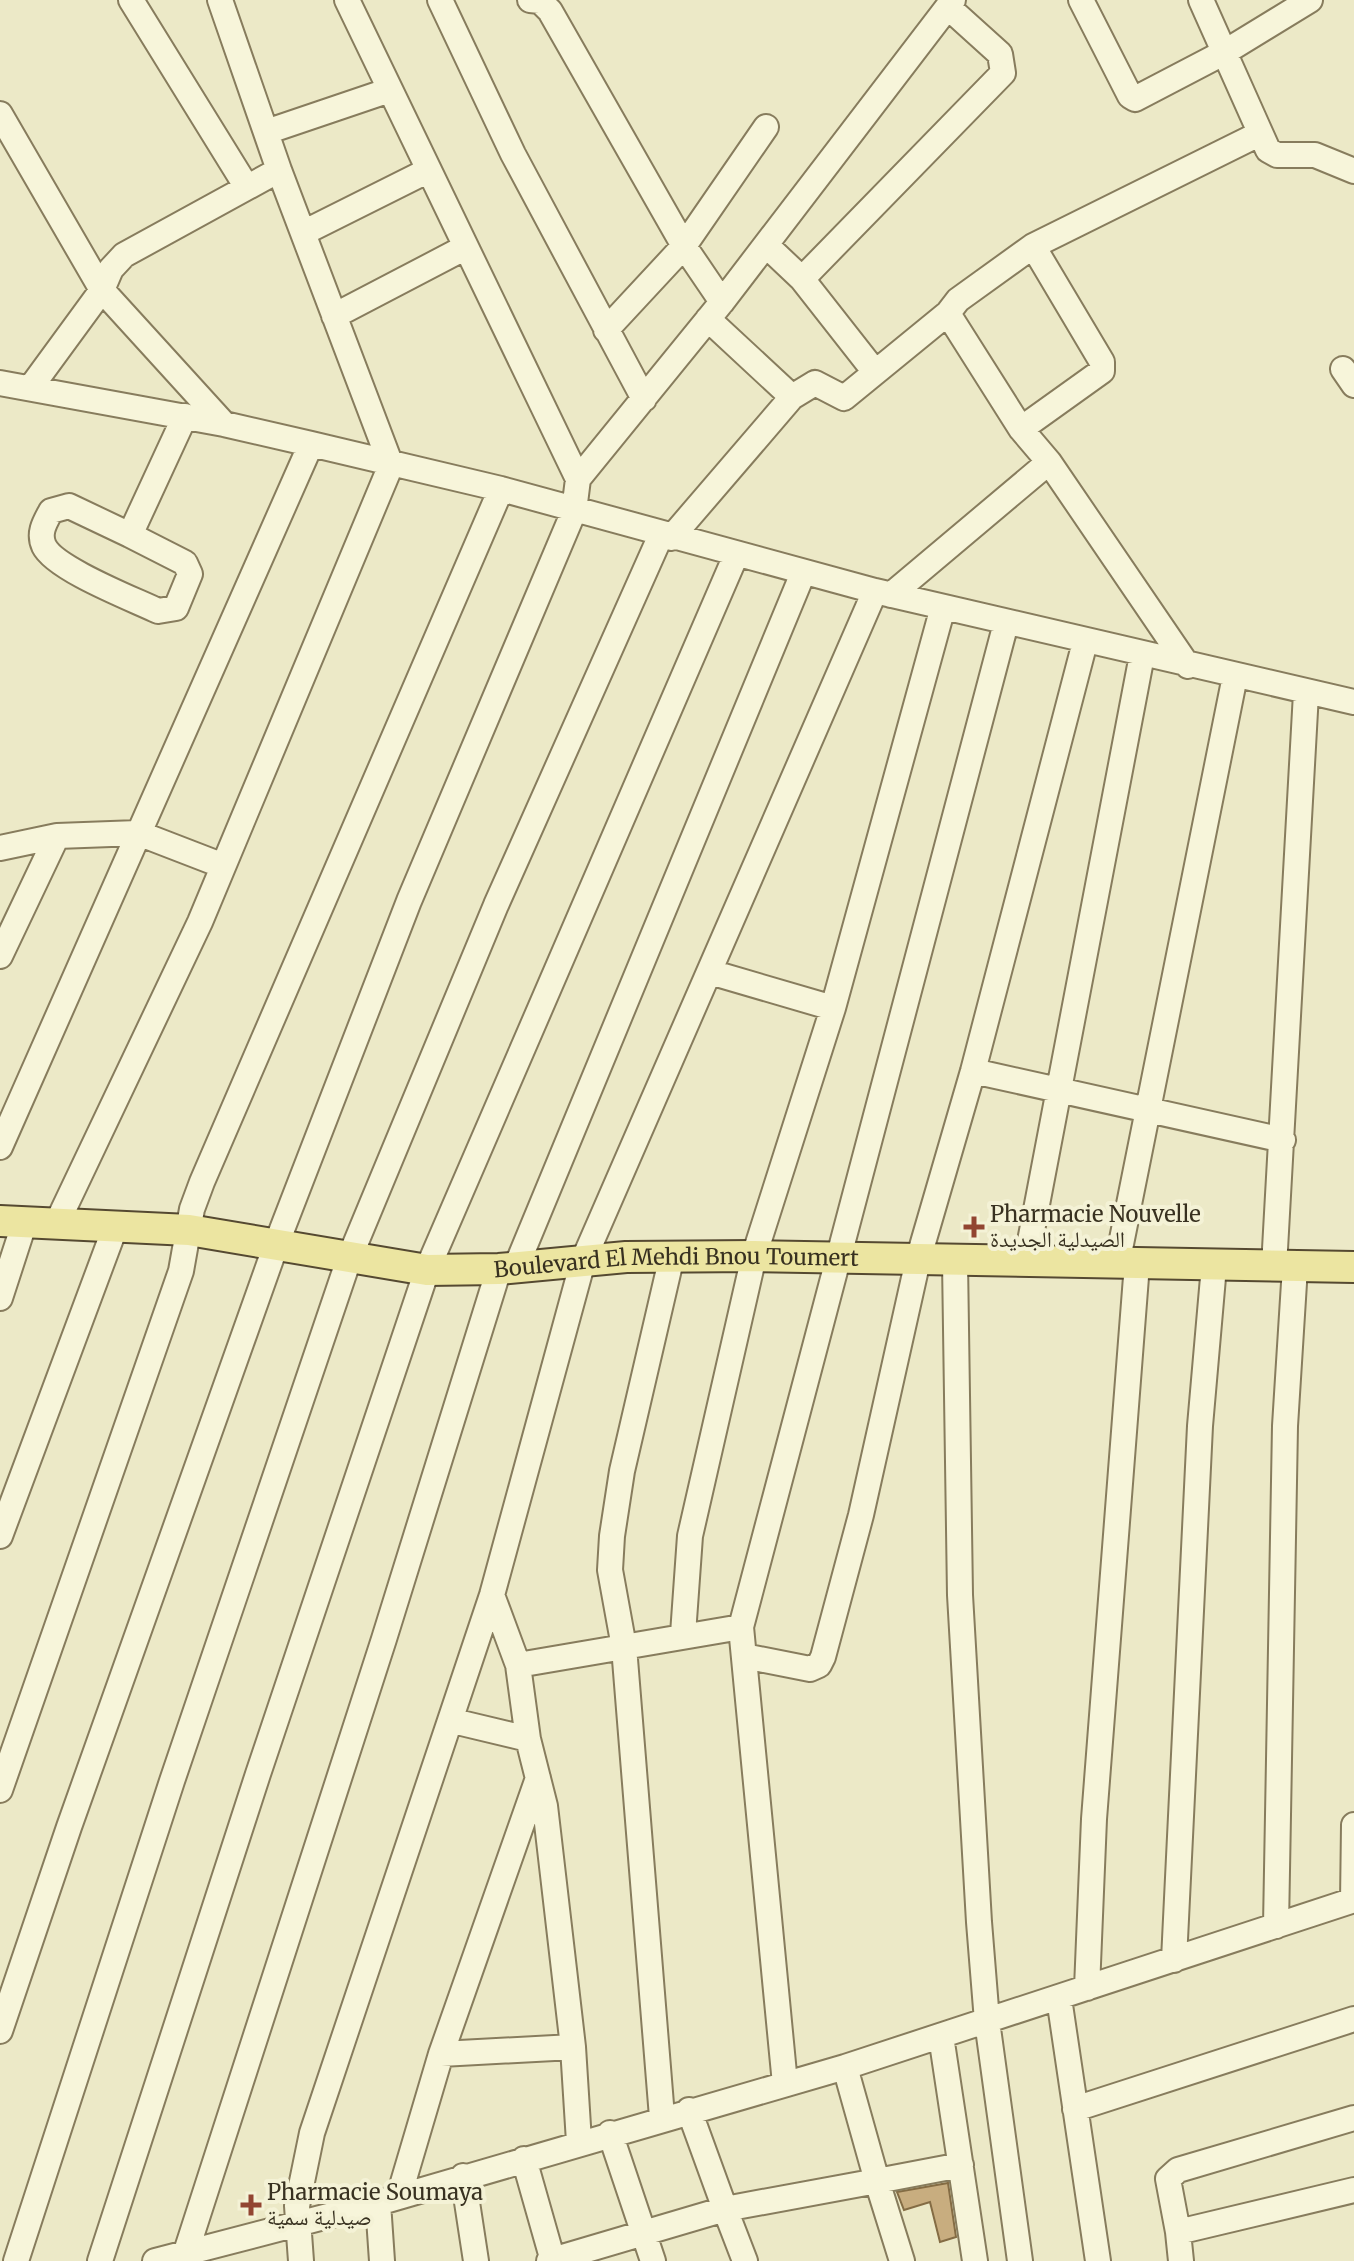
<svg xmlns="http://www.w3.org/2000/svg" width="1354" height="2261" font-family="Merriweather,'Noto Naskh Arabic',serif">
<rect width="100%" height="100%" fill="#ece9c7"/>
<path fill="#c8ad7f" stroke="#846c44" stroke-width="2" d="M948 2183 956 2237 940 2242 930 2202 904 2210 897 2192Z"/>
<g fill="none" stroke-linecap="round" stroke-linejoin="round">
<defs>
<path id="minor" d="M131 0 246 186
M347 0 578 479
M440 0 513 154 644 399
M530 0 540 1 550 11 684 246 722 302
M1081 0 1130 96 1135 99 1225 52 1310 0
M1201 0 1268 150 1277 155H1315L1354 171
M0 114 102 290 31 387
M266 132 390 90
M303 233 429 170
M766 245 802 279 875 372
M802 279 1003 73 1000 54 948 7
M334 316 466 247
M606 330 684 246 766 127
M1343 369 1354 385
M0 383 224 424 311 444 501 489 875 591 1354 702
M792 397 815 383 844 398 948 313
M224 424 102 290 111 269 124 255 279 170
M1021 429 1102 371V362L1033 246
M1049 462 1188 666
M130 535 185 563 190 574 176 608 158 611C133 599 55 569 44 546 38 533 45 522 51 511L69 506 130 535 185 416
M671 538 792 397 708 319
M891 595 1049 462 1021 429 952 320 948 313 958 300 1033 246 1259 134
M0 848 57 836 138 833 221 865
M0 956 57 836
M710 972 833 1008
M973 1071 1283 1140
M0 1147 311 444
M57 1223 200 922 391 465 279 170 220 0
M955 1262 960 1595 979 1922 987 2021 1020 2261
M1026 1262 1142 655
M1117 1264 1235 676
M516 1267 803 573
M1274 1267 1306 693
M0 1298 25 1221
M0 1536 116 1225
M492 1595 518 1665 528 1739 545 1806 573 2047 579 2142
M683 1634 690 1536 754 1256 833 1008 943 607
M744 1656 810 1669 819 1665 823 1657 861 1515 918 1260 973 1071 1085 642
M518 1665 741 1627
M453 1721 528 1739
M0 1790 181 1271 192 1209 202 1182 501 489
M1353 1901 1354 1825
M1276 1926 1285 1426 1295 1267
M1174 1960 1200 1426 1214 1266
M1087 1988 1094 1819 1137 1264
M1059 1998 1098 2261
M0 2031 69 1827 276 1245 409 901 574 511 578 479 722 302 953 0
M941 2036 975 2261
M441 2054 573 2047
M785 2084 741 1627 1006 623
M1075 2109 1354 2019
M662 2117 624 1647 610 1570 612 1536 622 1471 672 1256
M1354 2118 1178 2170 1168 2179 1178 2232 1354 2190
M610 2133 653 2261
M524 2159 553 2261
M463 2176 476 2261
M399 2196 441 2054 538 1778
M378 2203 382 2261
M1178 2232 1181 2261
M186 2252 384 1639 499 1269
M16 2261 172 1781 349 1259 496 905 661 535
M100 2261 258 1774 427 1270 736 555
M155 2261 378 2203 845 2067 1354 1900
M301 2261 297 2206 312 2133 492 1595 583 1261 875 591
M549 2261 725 2209 689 2110
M745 2261 725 2209 877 2181 845 2067
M902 2261 877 2181 961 2165"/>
<g id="major">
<path id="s1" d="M0 1221 189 1230 427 1270 499 1269 626 1257 754 1256 1354 1267"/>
</g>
</defs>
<use href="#minor" stroke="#877c5d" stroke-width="28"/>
<use href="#major" stroke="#554931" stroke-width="34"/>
<use href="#minor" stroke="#f7f5da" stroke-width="24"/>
<use href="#major" stroke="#ece5a1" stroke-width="30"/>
</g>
<g fill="#924531" stroke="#f4f2d6" stroke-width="3">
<path d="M970 1215h8v8h8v8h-8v8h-8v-8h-8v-8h8z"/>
<path d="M247 2193h8v8h8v8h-8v8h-8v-8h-8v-8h8z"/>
</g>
<g text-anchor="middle" stroke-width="8" stroke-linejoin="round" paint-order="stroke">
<g font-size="22" fill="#383120" stroke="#f4f2d6" text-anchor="start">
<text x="990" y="1222">Pharmacie Nouvelle<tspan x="990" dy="25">الصيدلية الجديدة</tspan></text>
<text x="267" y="2200">Pharmacie Soumaya<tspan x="267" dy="25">صيدلية سمية</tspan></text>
</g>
<g font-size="22" fill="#383120" stroke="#f4f2d6">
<text dy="8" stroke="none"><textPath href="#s1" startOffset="680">Boulevard El Mehdi Bnou Toumert</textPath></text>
</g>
</g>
</svg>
